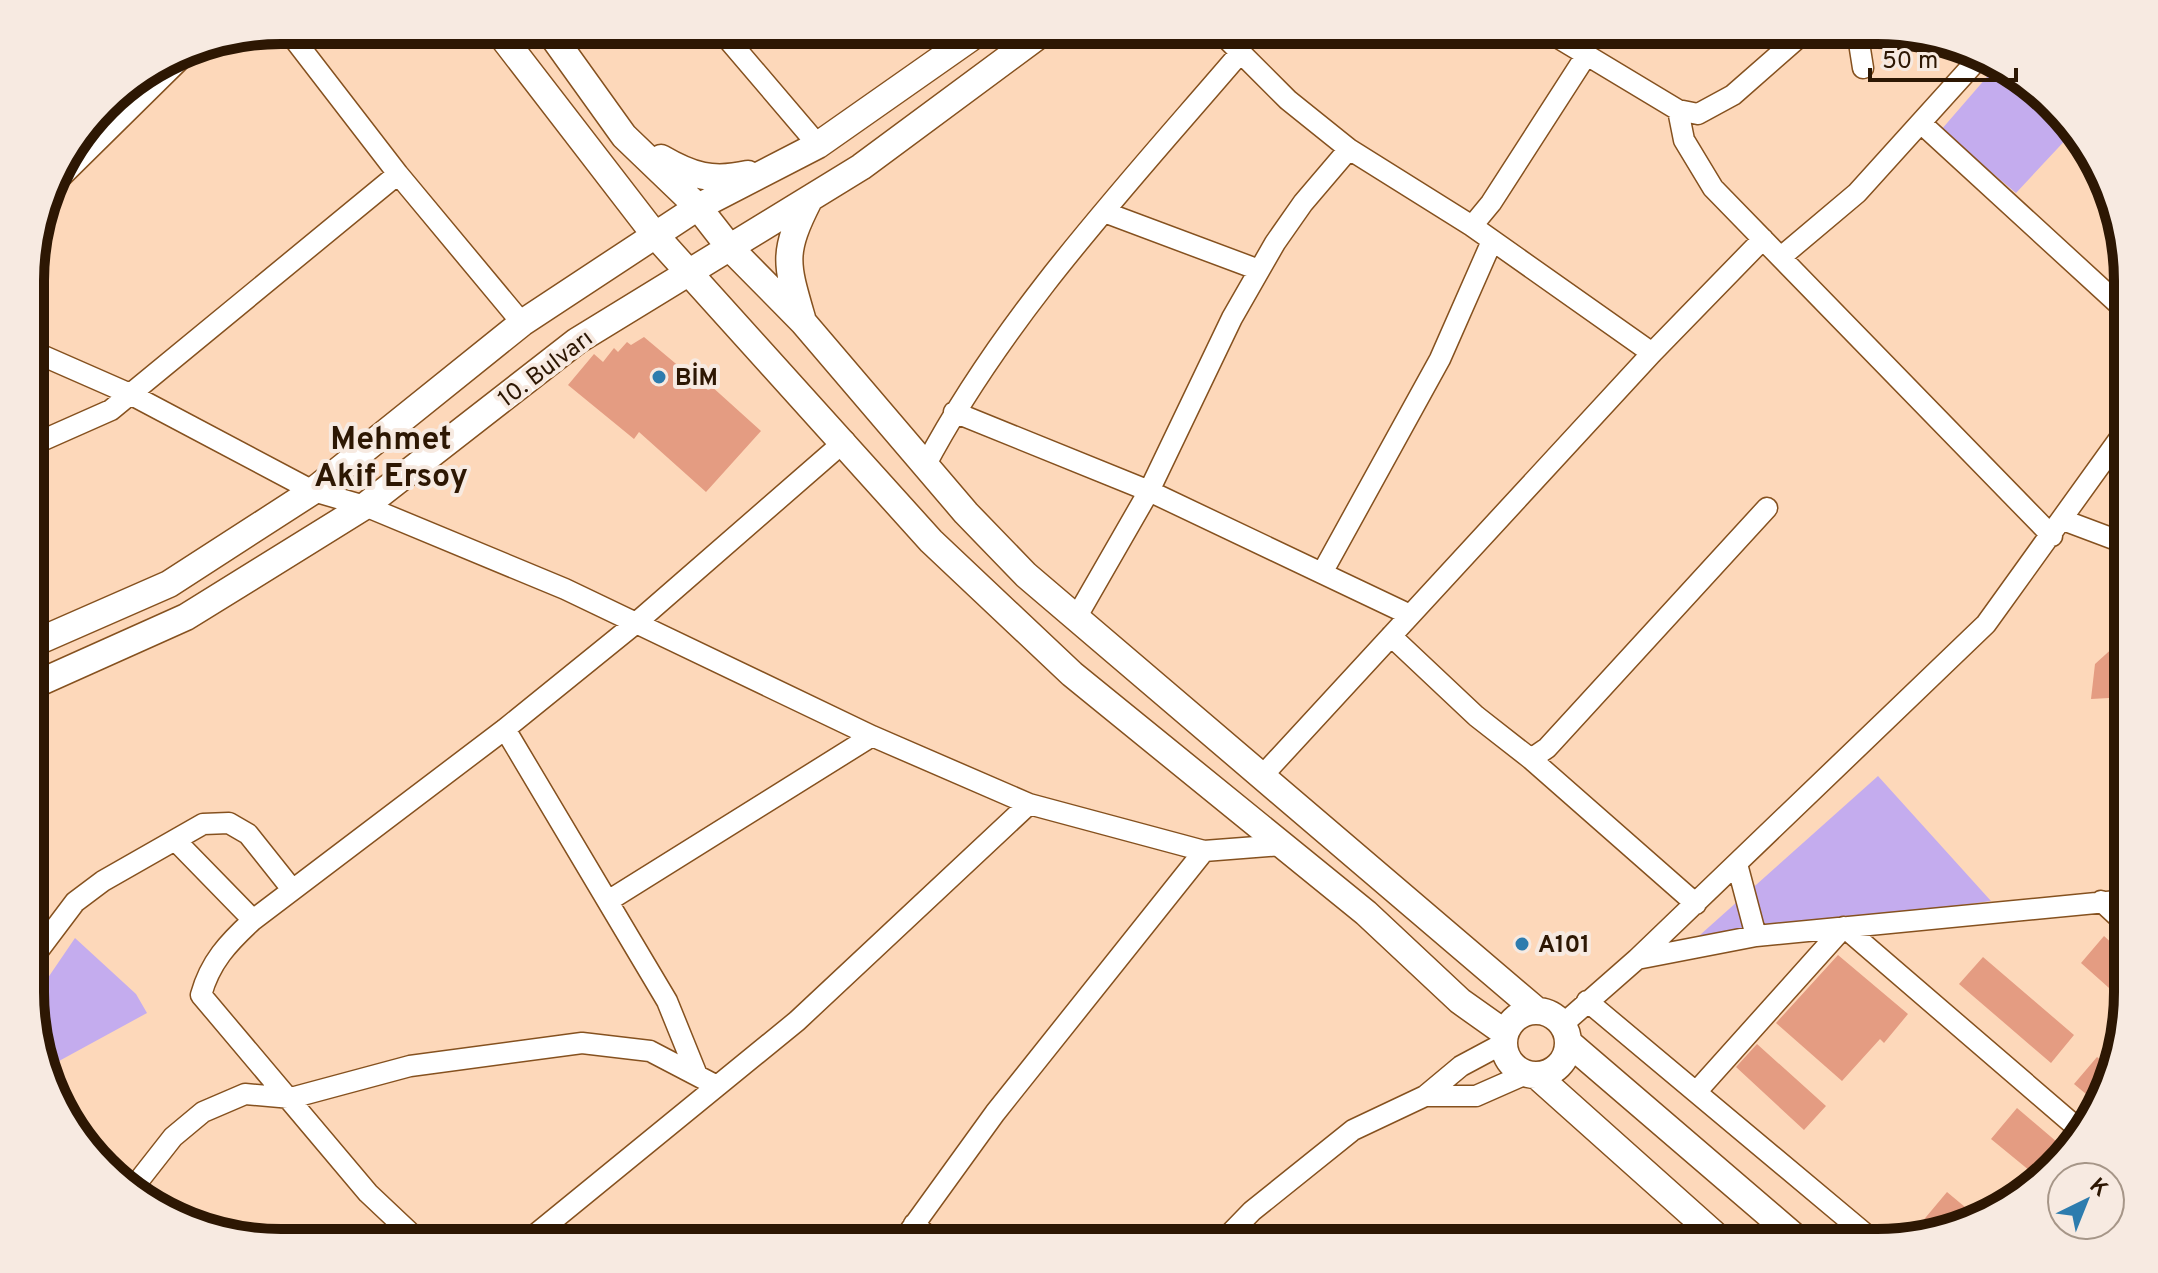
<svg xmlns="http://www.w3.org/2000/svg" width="2158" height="1273" font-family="Overpass,sans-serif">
<rect width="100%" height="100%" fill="#fdd8ba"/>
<path fill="#c4acee" d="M1999 63 2072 133 2016 193 1941 130Z
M1878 776 1991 901 1691 943Z
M75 938 136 994 147 1013 48 1067 32 1024V994L41 988Z"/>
<path fill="#e49c82" d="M644 337 706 389 710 385 761 431 706 492 639 432 634 439 568 385 594 354 603 362 614 348 618 352 627 342 631 345Z
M2127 635V697L2091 699 2095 664Z
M2104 936 2127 957V1004L2081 963Z
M1838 955 1908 1014 1884 1043 1880 1039 1842 1081 1776 1023Z
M1983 957 2074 1035 2051 1063 1959 984Z
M1757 1044 1826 1106 1804 1130 1736 1067Z
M2097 1057 2110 1067 2098 1104 2074 1084Z
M2017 1108 2064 1148 2036 1176 1991 1139Z
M1947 1192 1977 1217 1931 1231 1921 1223Z"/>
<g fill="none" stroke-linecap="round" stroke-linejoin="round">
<defs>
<path id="minor" d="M287 30 398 174 522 323
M720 30 818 145
M943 30 958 47
M1218 30 1288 100 1349 149 1472 226 1652 353
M1545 30 1678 110 1698 114 1733 95 1807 30
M1857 30 1863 68
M1678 110 1684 140 1713 188 2052 536
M1922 124 2127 312
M51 187 192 48
M1104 212 1259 270
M1472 226 1491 203 1587 54
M1781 257 1857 193 1979 58
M32 351 130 394 313 491 365 506 565 589 872 736 1029 804 1204 851 1282 845
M954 412 1149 491 1410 615
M32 445 111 410 398 174
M925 466C1006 313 1129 183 1241 52
M2063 520 2127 544
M1322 573 1440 359 1492 241
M1076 618 1149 491 1232 318 1275 243 1303 203 1349 149
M1391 636 1476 716 1531 759 1547 748 1767 508
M505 729 667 1001 697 1075
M1531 759 1696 904
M1263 775 1652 353 1763 239
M175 840 253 920
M1737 864 1756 936
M608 901 872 736
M2101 901 2127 925
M32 959 75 902 103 881 203 824 229 823 248 834 291 888
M1637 959 1986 624 2127 428
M1587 1001 1875 1242
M1563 1024 1637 959 1756 936 2127 900
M1697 1091 1844 927 2081 1131
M1425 1096H1476L1526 1074
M133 1188 173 1137 203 1112 245 1094 291 1098 410 1066 582 1043 650 1051 717 1086
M914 1224 936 1243
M421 1243 368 1193 201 995C210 962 228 943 253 920L505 729 636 623 845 441
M525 1243 797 1021 1029 804
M901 1243 995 1113 1204 851
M1221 1243 1252 1211 1353 1130 1425 1096 1461 1066 1504 1043"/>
<path id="major" d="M497 30 655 235 931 541 1072 674 1366 913 1460 1001 1505 1033
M548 30 624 136 698 207 730 248 803 322 966 513 1026 575 1536 1010
M661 158C692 176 712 182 748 174
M802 318C786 263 782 253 809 200
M32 644 169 584 313 491 522 323 698 207 818 145 982 30
M32 686 186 617 365 506 577 341 861 167 1046 30
M1504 1043a32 32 0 1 1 64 0a32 32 0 1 1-64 0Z
M1569 1043 1802 1243
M1536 1075 1724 1243"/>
</defs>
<use href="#minor" stroke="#85511f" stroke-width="23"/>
<use href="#major" stroke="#85511f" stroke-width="29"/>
<use href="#minor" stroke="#fff" stroke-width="20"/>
<use href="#major" stroke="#fff" stroke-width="26"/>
</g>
<g fill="#2d7cae" stroke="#f7eae1" stroke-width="3">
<circle cx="659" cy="377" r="8"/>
<circle cx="1522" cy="944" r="8"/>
</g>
<g text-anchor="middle" stroke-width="8" stroke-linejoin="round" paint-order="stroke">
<g font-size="24" fill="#2d1703" stroke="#f7eae1">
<text transform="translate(545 368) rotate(-37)" y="8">10. Bulvarı</text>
</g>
<g font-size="24" font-weight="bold" fill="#2d1703" stroke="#f7eae1" text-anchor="start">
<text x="675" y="385">BİM</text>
<text x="1538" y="952">A101</text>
</g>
<g font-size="32" font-weight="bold" fill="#2d1703" stroke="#f7eae1">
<text x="391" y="449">Mehmet<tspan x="391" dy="37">Akif Ersoy</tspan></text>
</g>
</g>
<path d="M0 0H2158V1273H0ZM281 44H1877A237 237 0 0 1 2114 281V992A237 237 0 0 1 1877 1229H281A237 237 0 0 1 44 992V281A237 237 0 0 1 281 44Z" fill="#f7eae1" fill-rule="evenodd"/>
<path fill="none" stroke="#2d1703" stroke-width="10" d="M281 44H1877A237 237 0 0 1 2114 281V992A237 237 0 0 1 1877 1229H281A237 237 0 0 1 44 992V281A237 237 0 0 1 281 44Z"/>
<g transform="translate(2086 1201) rotate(43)"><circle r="38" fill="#f7eae1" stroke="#a69688" stroke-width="2"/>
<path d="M0-6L14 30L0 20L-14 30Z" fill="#2d7cae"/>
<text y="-12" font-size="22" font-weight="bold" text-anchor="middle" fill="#2d1703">K</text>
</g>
<path d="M1870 68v12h146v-12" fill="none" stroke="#2d1703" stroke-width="4"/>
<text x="1882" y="68" font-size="24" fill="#2d1703" stroke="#f7eae1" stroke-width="6" paint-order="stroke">50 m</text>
</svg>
